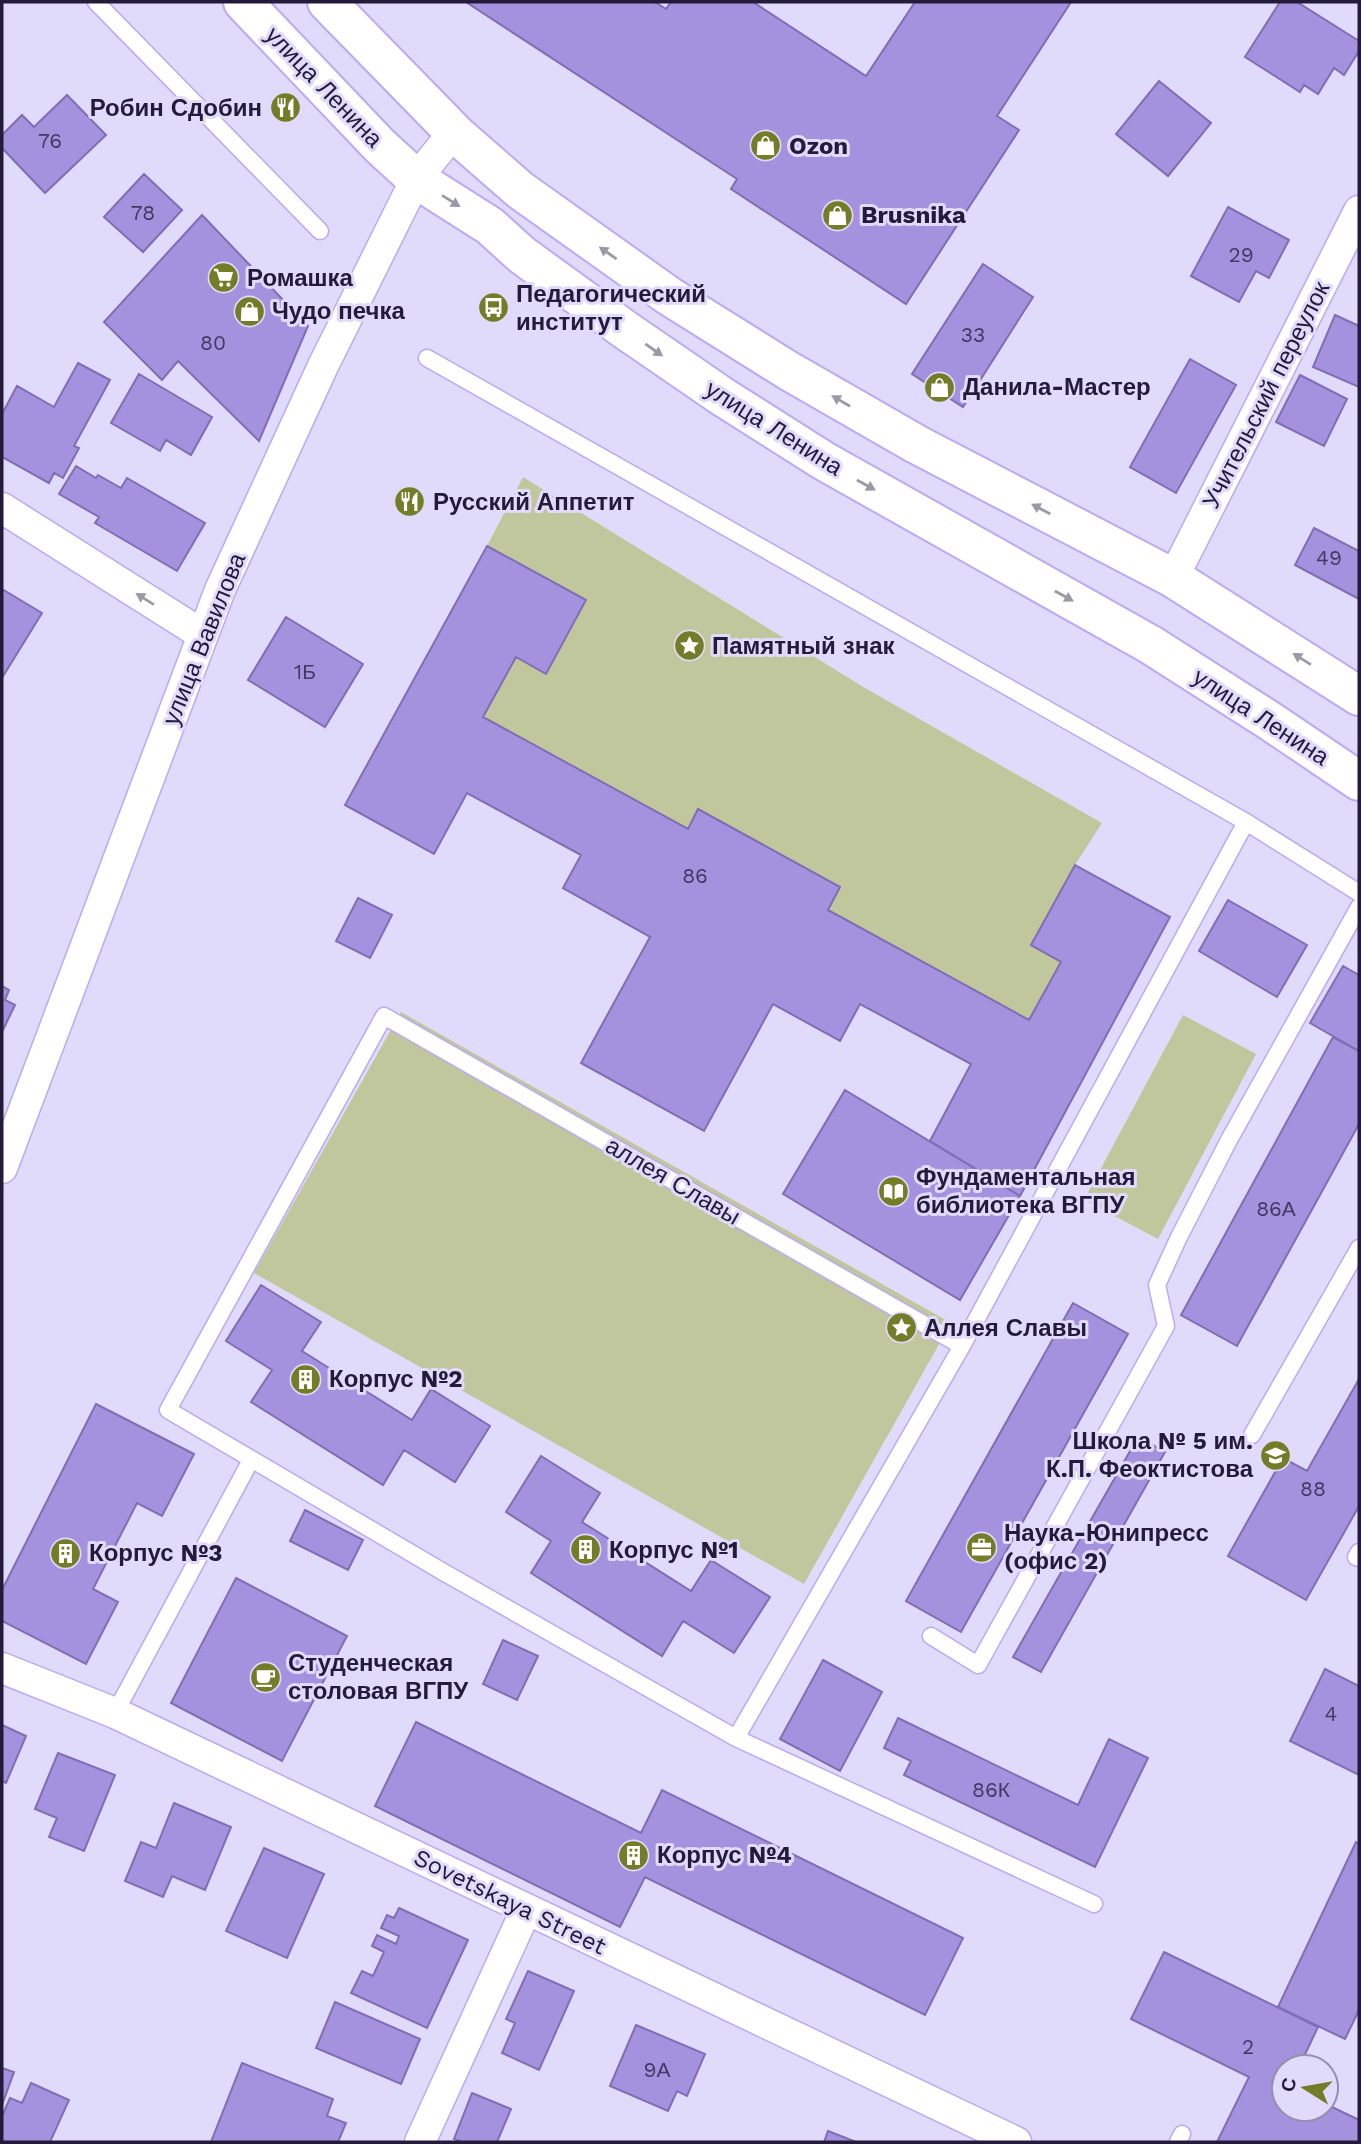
<svg xmlns="http://www.w3.org/2000/svg" width="1361" height="2144" font-family="'Work Sans',sans-serif">
<rect width="100%" height="100%" fill="#e1dbfb"/>
<path fill="#c1c79c" d="M523 477 865 688 1102 823 1075 865 1031 945 1061 962 1029 1020 828 910 840 887 698 810 688 829 483 717 516 657 546 673 586 601 487 546Z
M401 1012 951 1323 804 1584 254 1273Z
M1183 1015 1256 1054 1158 1239 1084 1200Z"/>
<path fill="#a592de" stroke="#806db5" stroke-width="2" d="M466 2H655L666 9 671 2H753L866 76 915 2H1071L997 116 1019 130 906 304 731 189 737 179Z
M1280 2H1297L1359 41V51L1344 75 1334 68 1318 94 1304 85 1300 92 1245 57Z
M1159 81 1211 123 1168 176 1116 134Z
M67 95 106 135 45 193 2 148V135L22 115 34 127Z
M144 174 182 210 143 252 104 217Z
M1228 207 1289 240 1269 278 1256 271 1239 302 1191 276Z
M202 215 308 326 259 441 178 361 162 380 104 322Z
M983 264 1033 297 963 407 912 374Z
M1335 315 1359 326V387L1313 367Z
M1190 359 1236 385 1176 493 1130 467Z
M78 363 110 380 74 446 79 448 63 478 54 473 49 483 2 457V414L17 386 54 407Z
M139 374 212 417 191 455 166 440 160 451 111 423Z
M1300 375 1347 399 1324 446 1276 422Z
M76 466 96 478 98 475 121 488 127 478 205 523 177 571 95 523 99 517 59 494Z
M1314 528 1359 551V599L1295 565Z
M487 546 586 600 546 674 516 657 483 717 688 829 698 809 840 887 828 910 1029 1020 1061 962 1031 945 1075 865 1170 917 1020 1196 930 1141 971 1064 860 1004 840 1041 773 1004 704 1131 581 1063 650 937 563 888 581 855 467 793 434 854 345 805Z
M2 589 42 613 2 678Z
M286 617 363 664 325 727 248 680Z
M358 898 392 915 370 958 336 941Z
M1228 900 1307 945 1277 997 1199 951Z
M1343 966 1359 975V1051L1310 1023Z
M2 986 9 990 5 1000 15 1005 2 1032Z
M1333 1037 1359 1051V1124L1237 1346 1181 1315Z
M845 1090 1020 1196 960 1300 783 1194Z
M261 1285 321 1322 302 1351 412 1420 431 1389 490 1426 455 1482 404 1450 383 1485 251 1402 272 1370 226 1341Z
M1073 1303 1128 1334 961 1632 906 1601Z
M1359 1379V1506L1306 1600 1228 1556 1283 1458 1307 1471Z
M96 1404 194 1454 162 1516 137 1503 93 1589 118 1602 86 1664 2 1621V1590Z
M1138 1437 1165 1452 1041 1672 1013 1657Z
M541 1456 600 1493 582 1522 691 1591 711 1560 770 1597 734 1653 683 1621 662 1656 531 1573 551 1541 506 1512Z
M305 1510 363 1540 348 1570 290 1541Z
M236 1578 347 1636 282 1761 171 1703Z
M503 1640 538 1656 517 1700 483 1684Z
M823 1660 882 1692 840 1771 780 1739Z
M1325 1669 1359 1686V1775L1290 1741Z
M898 1718 1078 1805 1109 1739 1148 1758 1095 1867 904 1775 911 1761 884 1748Z
M416 1722 641 1833 662 1790 963 1938 925 2015 645 1877 620 1927 375 1806Z
M2 1725 26 1736 6 1783 2 1781Z
M58 1753 115 1775 84 1851 49 1837 57 1818 35 1809Z
M174 1803 231 1827 205 1890 172 1876 163 1897 125 1881 141 1842 156 1848Z
M1356 1842 1359 1844V2010L1345 2039 1278 2007Z
M264 1848 324 1874 287 1958 226 1931Z
M399 1908 468 1940 427 2028 351 1993 362 1971 373 1976 384 1952 372 1946 377 1935 396 1944 399 1936 381 1928 387 1915 394 1918Z
M1164 1952 1318 2027 1299 2067H1284V2109H1326V2104L1359 2120V2142H1217L1249 2077 1131 2019Z
M528 1971 574 1991 539 2070 502 2053 515 2023 506 2019Z
M335 2002 420 2039 401 2084 316 2048Z
M636 2025 705 2054 687 2096 677 2091 668 2111 610 2086Z
M242 2063 333 2099 327 2116 346 2123 338 2142H211Z
M2 2068 14 2072 2 2105Z
M31 2083 69 2100 50 2142H2V2116L10 2098 22 2103Z
M472 2093 511 2109 497 2142H462L454 2139Z
M828 2131 856 2142H824Z"/>
<g fill="none" stroke-linecap="round" stroke-linejoin="round">
<defs>
<path id="service" d="M96 2 320 231
M427 358 1246 822 1359 893
M962 1346 384 1016 168 1410 445 1573 736 1738 1094 1904
M1252 1435 1359 1248
M1359 1552 1356 1557 1359 1558
M931 1636 978 1665 1166 1326 1157 1285 1179 1237 1229 1140 1359 907
M115 1713 251 1460
M736 1738 962 1346 1246 822
M1178 2142 1182 2134"/>
<path id="minor" d="M2 508 203 635
M1173 578 1359 211
M2 1168 220 590 323 366 416 179 454 132
M2 1668 115 1713 1016 2142
M420 2142 526 1910"/>
<path id="primary" d="M243 2 380 146 416 179 490 226 522 255 624 329 723 397 824 461 1151 645 1270 721 1359 781
M327 2 457 135 520 190 669 296 789 371 916 444 1173 578 1359 696"/>
</defs>
<use href="#service" stroke="#bba9f6" stroke-width="19"/>
<use href="#minor" stroke="#bba9f6" stroke-width="33"/>
<use href="#primary" stroke="#bba9f6" stroke-width="42"/>
<use href="#service" stroke="#fff" stroke-width="16"/>
<use href="#minor" stroke="#fff" stroke-width="30"/>
<use href="#primary" stroke="#fff" stroke-width="38"/>
</g>
<defs><path id="oneway-solid" d="M-6-.8H1V-3.2L6.5 0L1 3.2V.8H-6Z" transform="scale(1.75)"/></defs>
<g fill="#9c98a6">
<use href="#oneway-solid" transform="translate(451 201) rotate(32)"/>
<use href="#oneway-solid" transform="translate(608 253) rotate(-145)"/>
<use href="#oneway-solid" transform="translate(654 350) rotate(35)"/>
<use href="#oneway-solid" transform="translate(841 401) rotate(-150)"/>
<use href="#oneway-solid" transform="translate(866 485) rotate(29)"/>
<use href="#oneway-solid" transform="translate(1041 509) rotate(-152)"/>
<use href="#oneway-solid" transform="translate(1064 596) rotate(29)"/>
<use href="#oneway-solid" transform="translate(145 599) rotate(-148)"/>
<use href="#oneway-solid" transform="translate(1302 659) rotate(-148)"/>
</g>
<defs>
<symbol id="restaurant-disc" viewBox="-11 -11 22 22"><circle r="9.5" fill="#737c27" stroke="#e1dbfb"/><path d="M-5-6h1v4h1v-4h1v4h1v-4h1v5L-1.5 .5V6h-2V.5L-5-1ZM5-6V6H3V1.5H1.5Q1.5-4 5-6Z" fill="#fff"/></symbol>
<symbol id="shop-disc" viewBox="-11 -11 22 22"><circle r="9.5" fill="#737c27" stroke="#e1dbfb"/><path d="M-5-2.5h2.3a2.7 3.5 0 0 1 5.4 0H5L5.5 6h-11ZM-1.5-2.5h3a1.5 2.3 0 0 0-3 0Z" fill="#fff"/></symbol>
<symbol id="supermarket-disc" viewBox="-11 -11 22 22"><circle r="9.5" fill="#737c27" stroke="#e1dbfb"/><path d="M-6-5.5h2.5l.6 2H6L4.5 2H-2.5L-4.4-4H-6ZM-1.5 3.2a1.3 1.3 0 1 0 .1 0ZM3 3.2a1.3 1.3 0 1 0 .1 0Z" fill="#fff"/></symbol>
<symbol id="bus-disc" viewBox="-11 -11 22 22"><circle r="9.5" fill="#737c27" stroke="#e1dbfb"/><path d="M-5-6H5V4H4V6H2V4H-2V6H-4V4H-5ZM-3.5-4V0h7V-4ZM-3.5 1.2v1.5H-2V1.2ZM2 1.2v1.5H3.5V1.2Z" fill="#fff"/></symbol>
<symbol id="sight-disc" viewBox="-11 -11 22 22"><circle r="9.5" fill="#737c27" stroke="#e1dbfb"/><path d="M0-6L1.8-2.2L6-1.7L2.9 1.2L3.7 5.4L0 3.3L-3.7 5.4L-2.9 1.2L-6-1.7L-1.8-2.2Z" fill="#fff"/></symbol>
<symbol id="library-disc" viewBox="-11 -11 22 22"><circle r="9.5" fill="#737c27" stroke="#e1dbfb"/><path d="M-6-4Q-3-5.5-.7-3.5V5Q-3 3-6 4ZM6-4Q3-5.5 .7-3.5V5Q3 3 6 4Z" fill="#fff"/></symbol>
<symbol id="building-disc" viewBox="-11 -11 22 22"><circle r="9.5" fill="#737c27" stroke="#e1dbfb"/><path d="M-4-6H4V6H1V3H-1V6H-4ZM-2.5-4.3h1.7v1.8h-1.7ZM.8-4.3h1.7v1.8H.8ZM-2.5-1h1.7V.8h-1.7ZM.8-1h1.7V.8H.8Z" fill="#fff"/></symbol>
<symbol id="school-disc" viewBox="-11 -11 22 22"><circle r="9.5" fill="#737c27" stroke="#e1dbfb"/><path d="M0-5L7-2L0 1L-7-2ZM-4 1L0 2.5L4 1V4Q0 6-4 4Z" fill="#fff"/></symbol>
<symbol id="office-disc" viewBox="-11 -11 22 22"><circle r="9.5" fill="#737c27" stroke="#e1dbfb"/><path d="M-6-3h4V-5.5h4V-3h4V5H-6ZM-1-4.5V-3h2v-1.5ZM-6 0V1H6V0Z" fill="#fff"/></symbol>
<symbol id="cafe-disc" viewBox="-11 -11 22 22"><circle r="9.5" fill="#737c27" stroke="#e1dbfb"/><path d="M-5.5-4.5H6V0H3Q3 3.5 0 3.5H-2.5Q-5.5 3.5-5.5 0ZM3-3.2v2h1.7v-2ZM-6 4.5H4V6H-6Z" fill="#fff"/></symbol>
</defs>
<g fill-rule="evenodd">
<use href="#restaurant-disc" x="268" y="90" width="35" height="35"/>
<use href="#shop-disc" x="748" y="128" width="35" height="35"/>
<use href="#shop-disc" x="820" y="198" width="35" height="35"/>
<use href="#supermarket-disc" x="206" y="260" width="35" height="35"/>
<use href="#bus-disc" x="476" y="290" width="35" height="35"/>
<use href="#shop-disc" x="232" y="294" width="35" height="35"/>
<use href="#shop-disc" x="922" y="370" width="35" height="35"/>
<use href="#restaurant-disc" x="392" y="484" width="35" height="35"/>
<use href="#sight-disc" x="672" y="628" width="35" height="35"/>
<use href="#library-disc" x="876" y="1174" width="35" height="35"/>
<use href="#sight-disc" x="884" y="1310" width="35" height="35"/>
<use href="#building-disc" x="288" y="1362" width="35" height="35"/>
<use href="#school-disc" x="1258" y="1438" width="35" height="35"/>
<use href="#office-disc" x="964" y="1530" width="35" height="35"/>
<use href="#building-disc" x="568" y="1532" width="35" height="35"/>
<use href="#building-disc" x="48" y="1536" width="35" height="35"/>
<use href="#cafe-disc" x="248" y="1660" width="35" height="35"/>
<use href="#building-disc" x="616" y="1838" width="35" height="35"/>
</g>
<g text-anchor="middle" stroke-width="6" stroke-linejoin="round" paint-order="stroke">
<g font-size="21" fill="#443962">
<text x="50" y="148">76</text>
<text x="143" y="220">78</text>
<text x="1241" y="262">29</text>
<text x="973" y="342">33</text>
<text x="213" y="350">80</text>
<text x="1329" y="565">49</text>
<text x="305" y="679">1Б</text>
<text x="695" y="883">86</text>
<text x="1276" y="1216">86А</text>
<text x="1313" y="1496">88</text>
<text x="1331" y="1721">4</text>
<text x="991" y="1797">86К</text>
<text x="1248" y="2054">2</text>
<text x="657" y="2077">9А</text>
</g>
<g font-size="24" fill="#231b39" stroke="#e1dbfb">
<text transform="translate(324 87) rotate(46)" y="8">улица Ленина</text>
<text transform="translate(1266 395) rotate(-63)" y="8">Учительский переулок</text>
<text transform="translate(774 428) rotate(32)" y="8">улица Ленина</text>
<text transform="translate(204 639) rotate(-68)" y="8">улица Вавилова</text>
<text transform="translate(1261 717) rotate(33)" y="8">улица Ленина</text>
<text transform="translate(673 1181) rotate(30)" y="8">аллея Славы</text>
<text transform="translate(510 1902) rotate(26)" y="8">Sovetskaya Street</text>
</g>
<g font-size="24" font-weight="bold" fill="#231b39" stroke="#e1dbfb" text-anchor="start">
<text x="262" y="116" text-anchor="end">Робин Сдобин</text>
<text x="789" y="154">Ozon</text>
<text x="861" y="223">Brusnika</text>
<text x="247" y="286">Ромашка</text>
<text x="516" y="302">Педагогический<tspan x="516" dy="28">институт</tspan></text>
<text x="272" y="319">Чудо печка</text>
<text x="963" y="395">Данила-Мастер</text>
<text x="433" y="510">Русский Аппетит</text>
<text x="712" y="654">Памятный знак</text>
<text x="916" y="1185">Фундаментальная<tspan x="916" dy="28">библиотека ВГПУ</tspan></text>
<text x="924" y="1336">Аллея Славы</text>
<text x="329" y="1387">Корпус №2</text>
<text x="1253" y="1449" text-anchor="end">Школа № 5 им.<tspan x="1253" dy="28">К.П. Феоктистова</tspan></text>
<text x="1004" y="1541">Наука-Юнипресс<tspan x="1004" dy="28">(офис 2)</tspan></text>
<text x="609" y="1558">Корпус №1</text>
<text x="89" y="1561">Корпус №3</text>
<text x="288" y="1671">Студенческая<tspan x="288" dy="28">столовая ВГПУ</tspan></text>
<text x="657" y="1863">Корпус №4</text>
</g>
</g>
<rect width="1361" height="2144" fill="none" stroke="#231b39" stroke-width="7"/>
<g transform="translate(1305 2088) rotate(281)"><circle r="33" fill="#e1dbfb" stroke="#958ead" stroke-width="2"/>
<path d="M0-5L12 26L0 18L-12 26Z" fill="#737c27"/>
<text y="-10" font-size="19" font-weight="bold" text-anchor="middle" fill="#231b39">С</text>
</g>
</svg>
